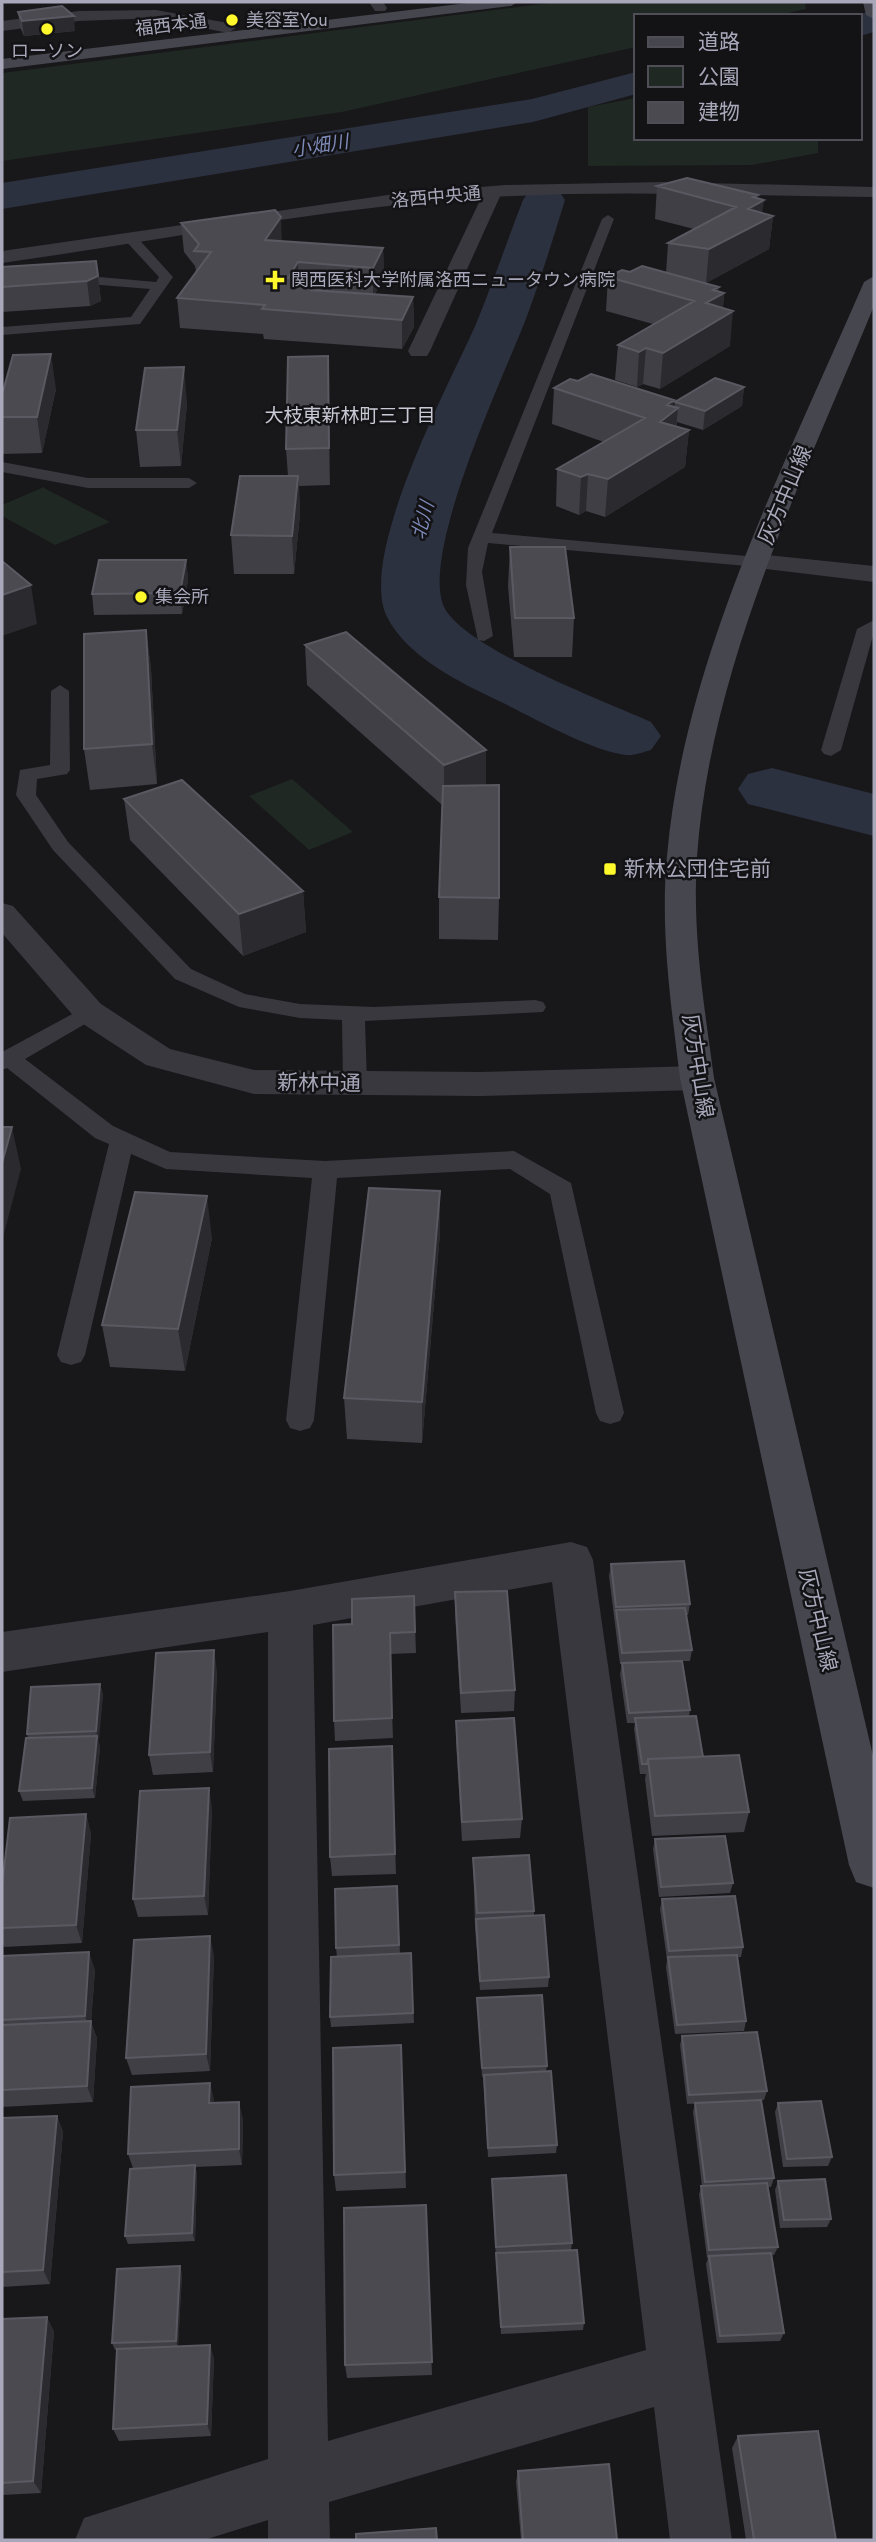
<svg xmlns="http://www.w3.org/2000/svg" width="876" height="2542" font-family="Jost,'Noto Sans JP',sans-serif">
<rect width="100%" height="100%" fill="#18171a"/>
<path fill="#1f2822" d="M557 2H805L806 9 775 16H636V47L342 112 2 161V73Z
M636 98V138H818V153L752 165 588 166V107Z
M44 487V488L110 522 55 545 2 516V505Z
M292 779 353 832 309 850 249 796Z"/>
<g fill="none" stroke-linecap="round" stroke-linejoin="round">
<path fill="#2c313f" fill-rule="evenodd" d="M874 10V32L860 36V16H854Z
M636 72V94L533 122 2 209V183L532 99Z
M544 187 559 191 565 200C553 239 541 278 527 316 507 370 413 565 447 612 475 652 603 701 651 722L661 736 651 750C643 752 634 756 626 755 591 751 532 717 499 701 461 683 407 657 387 617 357 555 449 385 476 324 493 283 507 241 523 200L529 191Z
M772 768 874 794V836L748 804 738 789 748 774Z"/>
<path fill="#39383f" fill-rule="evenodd" d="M608 215 614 219 492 533 758 557 767 562 758 567 488 543 482 572 493 636 484 641 478 640 466 585 468 548 602 219Z
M130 234 135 235 173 277 140 324 2 335V327L131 317 150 289 88 284 2 289V281L88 276 156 282 159 277 123 238Z
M2 462 88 478H189L197 483 189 488H88L2 472Z
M874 620V632L841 750 831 756 824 754 821 750 857 629Z
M60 685 69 691 70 770 67 774 37 779 36 795 68 842 191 969 245 994 300 1004 374 1007 535 1000 543 1002 546 1007 543 1012 365 1021 367 1083 363 1089H347L343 1083 342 1020 300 1018 239 1007 175 979 53 850 16 795 20 770 50 765 51 691Z
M89 1005 97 1007 100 1012 97 1017 25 1059 113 1126 170 1152 325 1161 514 1151 571 1183 624 1413 620 1421 610 1424 600 1421 596 1413 550 1194 510 1169 337 1178 314 1420 310 1428 300 1431 290 1428 286 1420 312 1178 166 1169 131 1154 85 1355 81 1362 71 1365 61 1362 57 1355 109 1144 95 1138 7 1068 2 1070V1052Z"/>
<path fill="#39383f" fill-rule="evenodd" d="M369 2H383L387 8 385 11H375Z
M156 10 228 23 236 28 228 33 156 18 79 21 2 31V21L79 11Z
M493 187 502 192 430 351 427 356H411L408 351 484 192Z
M571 1542 587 1547 593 1560 732 2540H670L654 2407 329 2502 330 2540H268V2520L204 2540H75L84 2518 268 2459V1632L2 1672V1632L290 1591ZM552 1582 646 2350 328 2441 313 1625Z"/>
<path fill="#39383f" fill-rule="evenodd" d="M663 182 874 187V197C733 196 593 188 452 200 300 212 152 242 2 263V251L395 194 505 185Z
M758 554 874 566V582L749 567 745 562 749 557Z
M2 903 13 906 101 1004 170 1049 254 1070 480 1072 697 1066 709 1070 714 1078 709 1086 697 1090 480 1096 254 1094 146 1065 77 1020 2 933Z"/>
<path fill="#46464f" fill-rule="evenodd" d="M476 2H518L511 6 2 69V59Z
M863 2H874V19L866 15Z
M874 276V306C803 479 710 667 697 857 692 931 704 1005 714 1078L874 1760V1888L856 1882 849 1865 680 1078C671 1005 660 930 667 856 684 658 786 463 864 282Z"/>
</g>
<path fill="#403f45" d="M18 12 75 31 24 36 20 27Z
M657 186 757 198 762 213 773 216 769 249 706 283 719 291 724 293 723 308 730 346 660 389 643 384 637 387 615 380 618 345 653 324 606 311 608 277 630 272 666 273 668 243 694 229 655 219Z
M181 223 282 242 383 248 384 277 375 294 413 297 414 327 402 349 264 339 263 334 180 328 177 298 196 272 195 266 184 252Z
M96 261 101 301 90 306 2 312V267Z
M328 356 330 485 299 486 300 514 294 574H234L231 535 288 476 286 449Z
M744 387 742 406 703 430 677 422 676 427 689 430 685 467 605 517 586 511 579 515 556 506 557 469 604 442 552 424 554 388 674 407 675 402Z
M56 389 42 453 2 454V395Z
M187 403 181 466 140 467 136 430Z
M510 547 574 618 572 657H514L508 586Z
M186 560 188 580 182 614 94 615 92 594Z
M146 630 151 669 157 784 90 790 84 749Z
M305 645 486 750V785L499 898 498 940 439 939V897L442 805 307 685Z
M124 799 303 891 306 932 243 956 130 840Z
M440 1191V1233L422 1443 347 1439 344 1398Z
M212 1238 185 1371 110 1367 102 1325Z
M611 1564 690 1604 688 1615H686L692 1650 690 1661H682L690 1710 689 1716 703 1757 749 1812 744 1832 652 1836 645 1779 646 1774H640L634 1729 635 1723H627L620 1674 622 1664H620L609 1576Z
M455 1592 515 1690 514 1711 461 1713 455 1613Z
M414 1596 416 1653 390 1654 393 1738 335 1741 334 1721 352 1624Z
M217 1671 213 1772 153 1775 149 1755Z
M100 1684 103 1695 98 1741 100 1747 95 1798 23 1801 19 1791 28 1738 27 1734Z
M456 1721 522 1819 520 1838 462 1841 456 1741Z
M392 1746 396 1874 332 1876 330 1857Z
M212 1808 208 1915 138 1917 133 1899Z
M86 1814 91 1834 82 1943 4 1947 2 1941V1928Z
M655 1839 733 1883 730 1893 659 1897 653 1849Z
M473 1858 534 1911V1916L549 1977 548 1987 480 1990 475 1928Z
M397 1886 400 1954 411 1953 414 2023 331 2027 330 2017 337 1957 336 1948Z
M662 1899 743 1947 741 1957H737L746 2021 744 2031 675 2034 666 1967 667 1960 660 1909Z
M214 1955 210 2071 132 2075 126 2058Z
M2 1956 95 1970 91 2022 97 2038 93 2102 2 2107Z
M477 1998 547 2066 546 2071 557 2145 556 2153 488 2157 483 2077H482Z
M682 2036 767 2091 764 2100 687 2104 680 2045Z
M401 2045 406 2188 336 2191 334 2175Z
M210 2083 214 2103 243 2119 242 2165 195 2167 197 2174 195 2241 128 2244 125 2236 133 2168 128 2154Z
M695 2103 774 2178 771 2187H768L778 2247 774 2255H772L784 2333 780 2341 717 2343 706 2264 708 2258H707L699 2194 702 2186 693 2112Z
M778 2103 832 2157 828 2166 783 2167 775 2112Z
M57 2116 63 2132 50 2284 2 2287V2118Z
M492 2179 572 2243 571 2250 584 2323 583 2330 501 2334 496 2261Z
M778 2181 831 2219 827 2227 780 2228 775 2190Z
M426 2205 432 2375 347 2378 345 2365Z
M182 2274 178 2346 214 2358 211 2436 119 2441 113 2429 117 2350H115L112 2343Z
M2 2319 54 2331 41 2493 2 2495Z
M738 2436 836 2540H746L732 2448Z
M518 2471 617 2540H521L516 2482Z"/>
<path fill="#2b2a2e" d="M74 16 75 31 24 36 22 21Z
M758 195 757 204 764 200 761 222 773 216 769 249 706 283 709 249 748 209 753 197Z
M281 217 282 245 265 240Z
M383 248 384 277 373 297V268Z
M298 262 299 291 288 278Z
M98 276 101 301 90 306 87 281Z
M316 280 318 310 311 290Z
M719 287V296L724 293 722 318 733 311 730 346 660 389 663 353 706 303 713 290Z
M413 297 414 327 402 349V320Z
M646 348 643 384 637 387 639 352Z
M51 354 56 389 42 453 37 417Z
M328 356 329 392 330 485 329 448Z
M184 367 187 403 181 466 177 430Z
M744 387 742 406 703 430 705 411Z
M674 400 673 412 678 408 675 439 689 430 685 467 605 517 608 479 660 422 667 405Z
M588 474 586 511 579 515 581 477Z
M298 476 300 514 294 574 292 536Z
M186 560 188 580 182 614 180 593Z
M31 585 37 624 2 636V595Z
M146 630 151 669 157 784 152 744Z
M486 750V791L444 806V765Z
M303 891 306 932 243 956 239 914Z
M12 1127 21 1169 2 1241V1163Z
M440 1191V1233L422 1443V1402Z
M207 1196 212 1238 185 1371 178 1329Z
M214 1650 217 1671 213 1772 210 1752Z
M100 1684 103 1695 99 1741 96 1731Z
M97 1736 100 1747 95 1798 92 1788Z
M209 1788 212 1808 208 1915 204 1896Z
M86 1814 91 1834 82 1943 76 1925Z
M210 1936 214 1955 210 2071 206 2054Z
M89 1952 95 1970 91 2022 97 2038 93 2102 87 2086 90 2033 85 2016Z
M210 2083 214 2100 213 2120 209 2103Z
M239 2102 243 2119 242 2165 239 2149Z
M57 2116 63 2132 50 2284 43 2270Z
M195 2165 197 2174 195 2241 192 2233Z
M180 2266 182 2274 178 2348 176 2341Z
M47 2317 54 2331 41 2493 33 2481Z
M210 2345 214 2358 211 2436 207 2424Z"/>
<path fill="#4b4a51" stroke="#5a5962" stroke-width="2" d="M62 6 74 16 22 21 18 12Z
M687 178 758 195 753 197 764 200 748 209 773 216 709 249 668 243 736 207 657 186Z
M275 210 281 217 265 240 383 248 373 268 298 262 288 278 316 280 311 290 413 297 402 320 262 309 265 305 177 298 211 252 194 251 199 244 181 223Z
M96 261 98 276 87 281 2 287V267Z
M642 266 719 287 713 290 724 293 706 303 733 311 663 353 646 348 639 352 618 345 694 301 608 277 622 270 630 272Z
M51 354 37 417H2V395L13 355Z
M328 356 329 448 286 449 288 357Z
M184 367 177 430H136L145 368Z
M591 374 674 400 667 405 678 408 660 422 689 430 608 479 588 474 581 477 557 469 645 418 554 388 570 379 578 381Z
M715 378 744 387 705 411 675 402Z
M240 476H298L292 536 231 535Z
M510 547H565L574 618H515Z
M99 560H186L180 593 92 594Z
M2 561 31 585 2 595Z
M146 630 152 744 84 749V634Z
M346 632 486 750 444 765 305 645Z
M182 780 303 891 239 914 124 799Z
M499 785V898L439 897 443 786Z
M2 1127H12L2 1163Z
M369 1188 440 1191 422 1402 344 1398Z
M135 1192 207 1196 178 1329 102 1325Z
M684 1561 690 1604 616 1607 611 1564Z
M507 1591 515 1690 461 1693 455 1592Z
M414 1596 415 1632 390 1633 392 1718 334 1721 333 1625 352 1624V1599Z
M685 1608 692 1650 622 1653 616 1610Z
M214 1650 210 1752 149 1755 156 1653Z
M682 1661 690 1710 629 1713 622 1663Z
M100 1684 96 1731 27 1734 31 1687Z
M696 1716 703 1757 648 1759 647 1764H642L635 1718Z
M514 1718 522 1819 462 1822 456 1721Z
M97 1736 92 1788 19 1791 26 1738Z
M392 1746 395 1854 330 1857 329 1749Z
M739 1755 749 1812 655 1816 648 1759Z
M209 1788 204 1896 133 1899 140 1791Z
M86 1814 76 1925 2 1928V1886L10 1818Z
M725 1836 733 1883 661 1887 655 1839Z
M529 1855 534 1911 477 1913 473 1858Z
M397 1886 399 1945 336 1948 335 1889Z
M735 1896 743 1947 669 1951 662 1899Z
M544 1915 549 1977 480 1981 476 1919Z
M210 1936 206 2054 126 2058 134 1940Z
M89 1952 85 2016 2 2020V1956Z
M411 1953 413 2013 330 2017 331 1957Z
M737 1955 746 2021 677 2025 668 1957Z
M542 1995 547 2066 482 2068 477 1998Z
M91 2021 87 2086 2 2090V2025Z
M757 2032 767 2091 689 2095 682 2036Z
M401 2045 405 2172 334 2175 333 2048Z
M551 2071 557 2145 488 2148 484 2075Z
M210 2083 209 2103 239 2102V2149L128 2154 131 2087Z
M761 2100 774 2178 705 2182 695 2103Z
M821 2101 832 2157 787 2159 778 2103Z
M57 2116 43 2270 2 2272V2118Z
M195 2165 192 2233 125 2236 130 2169Z
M566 2175 572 2243 496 2247 492 2179Z
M825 2179 831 2219 784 2220 778 2181Z
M767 2183 778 2247 709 2250 701 2186Z
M426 2205 432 2362 345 2365 344 2208Z
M577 2250 584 2323 501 2327 496 2253Z
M771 2253 784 2333 720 2336 709 2256Z
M180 2266 176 2341 112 2343 117 2269Z
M47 2317 33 2481 2 2483V2319Z
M210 2345 207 2424 113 2429 117 2349Z
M818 2431 836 2540H754L738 2436Z
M609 2464 617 2540H523L518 2471Z
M436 2528 437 2540H356V2534Z"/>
<g fill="#fff82a" stroke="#131215" stroke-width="2.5">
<circle cx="232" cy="20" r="7"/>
<circle cx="47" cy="29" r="7"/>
<path d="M271.5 269.5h7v7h7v7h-7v7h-7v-7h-7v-7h7z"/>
<circle cx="141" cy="597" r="7"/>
<rect x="603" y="862" width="14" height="14" rx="3.5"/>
</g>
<g text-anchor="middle" stroke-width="5" stroke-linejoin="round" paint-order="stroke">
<g font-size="18" fill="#a8a8ba" stroke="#131215" text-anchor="start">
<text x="246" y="26">美容室You</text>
<text x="47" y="57" text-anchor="middle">ローソン</text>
<text x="291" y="286">関西医科大学附属洛西ニュータウン病院</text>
<text x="155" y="603">集会所</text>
</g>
<g font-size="18" fill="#a8a8ba" stroke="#131215">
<text transform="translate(171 25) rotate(-7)" y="6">福西本通</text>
<text transform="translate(436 197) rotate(-5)" y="6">洛西中央通</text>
</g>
<g font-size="19" font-style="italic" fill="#7d8ab8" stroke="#131215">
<text transform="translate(320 145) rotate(-9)" y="7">小畑川</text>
<text transform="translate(422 520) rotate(-75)" y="7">北川</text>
</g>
<g font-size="19" fill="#cacad6" stroke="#131215">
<text x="350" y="422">大枝東新林町三丁目</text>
</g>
<g font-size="21" fill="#a8a8ba" stroke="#131215">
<text transform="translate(785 495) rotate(-67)" y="7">灰方中山線</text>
<text transform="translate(698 1066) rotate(81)" y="7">灰方中山線</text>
<text transform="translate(319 1083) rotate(1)" y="7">新林中通</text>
<text transform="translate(818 1620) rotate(77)" y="7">灰方中山線</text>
</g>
<g font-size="21" fill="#a8a8ba" stroke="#131215" text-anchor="start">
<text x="624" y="876">新林公団住宅前</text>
</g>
</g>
<rect width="876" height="2542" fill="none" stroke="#a8a8ba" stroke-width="7"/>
<rect x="634" y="14" width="228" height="126" fill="#131215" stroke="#4f4e57" stroke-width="2"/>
<rect x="648" y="37" width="35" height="10" fill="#46464f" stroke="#4f4e57" stroke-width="2"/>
<text x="698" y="49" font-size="21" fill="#a8a8ba">道路</text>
<rect x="648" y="66" width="35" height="21" fill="#1f2822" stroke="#4f4e57" stroke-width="2"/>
<text x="698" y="84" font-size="21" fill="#a8a8ba">公園</text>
<rect x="648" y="102" width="35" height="21" fill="#4b4a51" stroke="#4f4e57" stroke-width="2"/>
<text x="698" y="119" font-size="21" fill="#a8a8ba">建物</text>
</svg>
